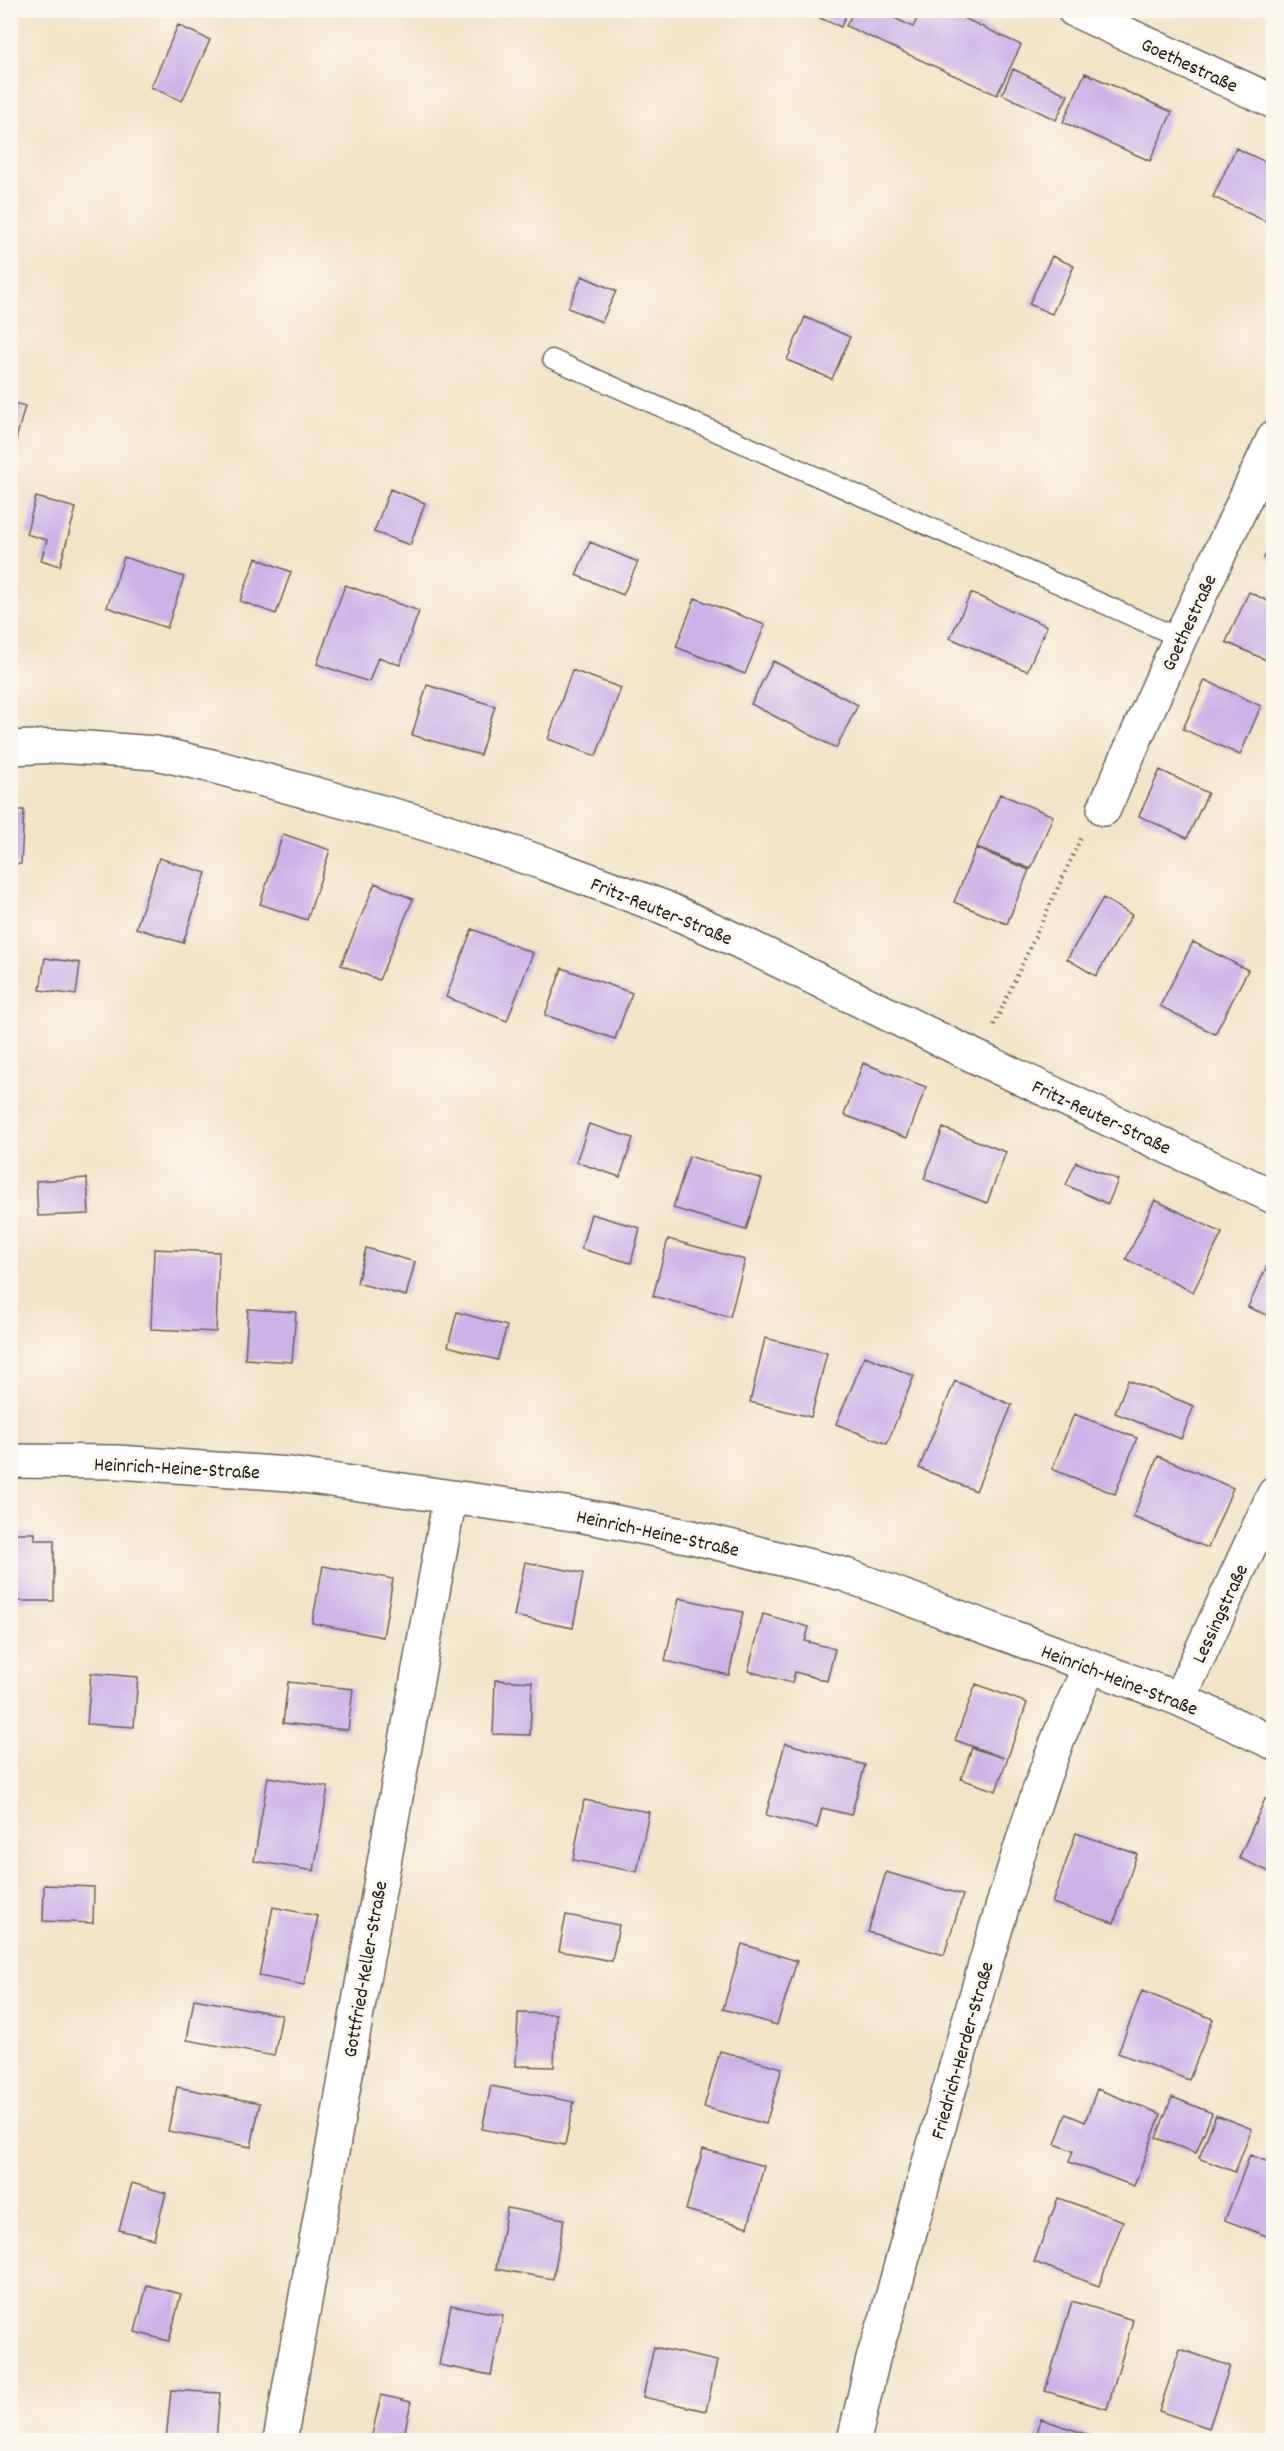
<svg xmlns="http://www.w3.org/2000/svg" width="1284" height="2451" font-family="Dekko,sans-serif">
<rect width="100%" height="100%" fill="#fbf7ec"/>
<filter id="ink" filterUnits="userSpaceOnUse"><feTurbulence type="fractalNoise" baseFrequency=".0167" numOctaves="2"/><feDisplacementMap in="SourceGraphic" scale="12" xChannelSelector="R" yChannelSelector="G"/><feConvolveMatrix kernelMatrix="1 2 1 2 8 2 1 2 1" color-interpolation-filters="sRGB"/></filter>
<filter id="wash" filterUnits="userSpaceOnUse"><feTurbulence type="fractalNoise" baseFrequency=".008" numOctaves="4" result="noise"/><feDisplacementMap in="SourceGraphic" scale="24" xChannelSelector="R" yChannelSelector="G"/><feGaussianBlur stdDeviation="1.35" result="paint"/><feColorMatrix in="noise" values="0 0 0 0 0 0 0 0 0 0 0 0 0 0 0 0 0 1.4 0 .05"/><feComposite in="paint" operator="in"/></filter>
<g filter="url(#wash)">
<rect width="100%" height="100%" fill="#f3e3c8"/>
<g id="blocks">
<path fill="#cab4e7" d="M801 10H848L841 27Z
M854 10H878L913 27 921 10H947L1021 45 997 95 846 26Z
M178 25 210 40 182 101 151 87Z
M1013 69 1068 95 1056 120 1002 94Z
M1085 73 1172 112 1150 161 1063 122Z
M1236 148 1274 166V225L1213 197Z
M1052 256 1074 266 1052 314 1029 304Z
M582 276 616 291 602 322 568 308Z
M805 317 850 337 832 379 787 360Z
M10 402 25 406 11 458 10 457Z
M390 489 425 503 410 545 374 532Z
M36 497 76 508 60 566 41 560 47 540 26 534Z
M1274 537V562L1264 558Z
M590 542 638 562 623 595 576 575Z
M124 557 184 577 167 628 107 607Z
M256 558 291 572 276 614 240 601Z
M345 585 419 611 400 665 378 657 369 682 317 664Z
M1249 592 1274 604 1273 663 1226 642Z
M971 593 1047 626 1027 671 950 638Z
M695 598 765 625 745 674 676 647Z
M773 661 858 705 836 748 751 704Z
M572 670 621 688 596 756 548 739Z
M1205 680 1261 706 1240 755 1183 729Z
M427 685 495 706 480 755 412 735Z
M1160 770 1208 793 1187 838 1139 816Z
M1000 794 1053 816 1031 869 977 847Z
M10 810H24L21 864H10Z
M283 834 330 850 307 920 260 904Z
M976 848 1029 870 1007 924 954 902Z
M159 858 206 873 183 943 136 928Z
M375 883 413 899 379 980 341 965Z
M1103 898 1132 915 1096 976 1067 959Z
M472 929 533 953 507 1021 446 997Z
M1193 942 1248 970 1215 1034 1160 1006Z
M45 958 80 963 76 995 40 990Z
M562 968 632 993 615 1039 545 1015Z
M863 1063 926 1087 907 1138 844 1115Z
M589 1124 633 1138 620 1177 576 1162Z
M943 1128 1006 1152 987 1203 924 1179Z
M689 1156 762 1179 746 1230 673 1208Z
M1076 1162 1118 1180 1108 1204 1066 1185Z
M87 1178 89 1214 38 1216 36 1181Z
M1155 1200 1222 1233 1193 1292 1126 1259Z
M591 1214 640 1228 631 1263 581 1249Z
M668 1239 745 1260 730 1317 653 1296Z
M366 1248 415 1262 406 1296 357 1283Z
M154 1249 219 1252 216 1332 151 1329Z
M1274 1251V1318L1248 1307Z
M248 1309 296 1312 292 1362 245 1359Z
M457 1312 507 1326 497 1360 448 1346Z
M765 1338 827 1353 811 1417 750 1402Z
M865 1356 914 1376 887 1444 836 1424Z
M1128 1380 1194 1406 1181 1439 1115 1413Z
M955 1381 1012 1405 976 1491 919 1468Z
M1074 1414 1137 1438 1115 1494 1052 1469Z
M1158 1456 1233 1488 1208 1548 1133 1517Z
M10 1533H35V1540H54V1601H10Z
M525 1562 583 1573 573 1628 514 1616Z
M323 1566 393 1579 383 1637 312 1623Z
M679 1598 743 1612 729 1675 665 1661Z
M763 1614 809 1627 805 1641 835 1649 827 1681 795 1672 792 1683 748 1671Z
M91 1673 138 1677 134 1727 87 1724Z
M495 1680 532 1682 530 1735 493 1734Z
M288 1682 353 1689 348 1730 283 1723Z
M976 1684 1027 1703 996 1791 961 1779 972 1748 1004 1758 955 1740Z
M785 1743 865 1765 851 1815 822 1808 817 1828 766 1815Z
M268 1777 328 1787 314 1871 254 1861Z
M1265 1799 1274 1802V1874L1239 1858Z
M584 1800 649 1812 637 1872 573 1860Z
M1076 1833 1137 1854 1114 1923 1052 1903Z
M886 1872 963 1895 944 1955 868 1932Z
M44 1885 94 1887 93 1923 43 1921Z
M273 1907 318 1916 304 1985 259 1976Z
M566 1915 619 1925 612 1961 559 1951Z
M742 1944 797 1961 777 2025 723 2009Z
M1142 1991 1213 2019 1189 2080 1118 2053Z
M194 1999 282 2015 274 2056 187 2040Z
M518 2013 556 2014 554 2067 516 2066Z
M720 2051 782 2068 766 2124 704 2107Z
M491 2086 574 2102 565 2145 482 2129Z
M177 2087 260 2103 251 2147 168 2131Z
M1097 2089 1161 2114 1134 2186 1069 2162 1073 2151 1055 2144 1066 2114 1085 2122Z
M1172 2097 1212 2113 1196 2153 1156 2138Z
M1216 2115 1252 2129 1235 2172 1199 2158Z
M703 2149 764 2166 748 2227 686 2210Z
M1250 2155 1274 2164V2239L1225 2220Z
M132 2183 166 2193 154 2239 119 2230Z
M1058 2198 1123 2221 1099 2286 1034 2262Z
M507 2208 564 2219 553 2279 496 2269Z
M147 2285 181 2294 169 2341 135 2332Z
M1072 2301 1133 2320 1107 2409 1045 2391Z
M451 2305 503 2315 491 2375 439 2365Z
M654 2347 717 2361 706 2411 643 2397Z
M1180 2349 1230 2366 1209 2428 1159 2411Z
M171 2390 220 2393 216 2440H166Z
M381 2395 411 2402 403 2440 371 2439Z
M1041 2419 1089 2435 1087 2440H1035Z"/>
</g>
</g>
<g filter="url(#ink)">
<use href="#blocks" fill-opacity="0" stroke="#676258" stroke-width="1.5"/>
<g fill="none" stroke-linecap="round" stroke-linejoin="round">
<defs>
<path id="lane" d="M552 359 1180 638"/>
<path id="street" d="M1074 10 1274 102
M10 748 59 746 156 753 216 767 426 824 546 864 663 907 736 940 978 1058 1274 1197
M1104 809 1180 638 1274 437
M10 1461 118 1462 289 1474 579 1515 692 1537 843 1574 1179 1699 1274 1743
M1179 1699 1274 1494
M280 2440 450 1497
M854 2440 874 2355 887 2316C922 2187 957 2059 995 1931 1022 1842 1048 1751 1090 1667"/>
</defs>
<use href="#lane" stroke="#676258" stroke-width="21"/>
<use href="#street" stroke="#676258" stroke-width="36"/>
<path stroke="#676258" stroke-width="4" stroke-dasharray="1.5 4.5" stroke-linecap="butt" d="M994 1025 1082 836"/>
<use href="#lane" stroke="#fff" stroke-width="18"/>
<use href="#street" stroke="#fff" stroke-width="33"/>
</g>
</g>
<g text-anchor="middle" stroke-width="6" stroke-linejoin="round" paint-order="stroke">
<g font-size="20" fill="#1c1c1c" stroke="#fbf7ec">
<text transform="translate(1190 64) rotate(25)" y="7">Goethestraße</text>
<text transform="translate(1188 622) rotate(-65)" y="7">Goethestraße</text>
<text transform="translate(662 910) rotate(22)" y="7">Fritz-Reuter-Straße</text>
<text transform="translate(1102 1116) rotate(25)" y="7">Fritz-Reuter-Straße</text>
<text transform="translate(177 1467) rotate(3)" y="7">Heinrich-Heine-Straße</text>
<text transform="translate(658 1532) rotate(12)" y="7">Heinrich-Heine-Straße</text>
<text transform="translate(1219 1613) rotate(-65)" y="7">Lessingstraße</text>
<text transform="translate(1120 1679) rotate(21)" y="7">Heinrich-Heine-Straße</text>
<text transform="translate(364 1969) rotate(-80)" y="7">Gottfried-Keller-Straße</text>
<text transform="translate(961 2050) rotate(-74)" y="7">Friedrich-Herder-Straße</text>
</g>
</g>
<rect width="1284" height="2451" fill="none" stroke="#fbf7ec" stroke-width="36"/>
</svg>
